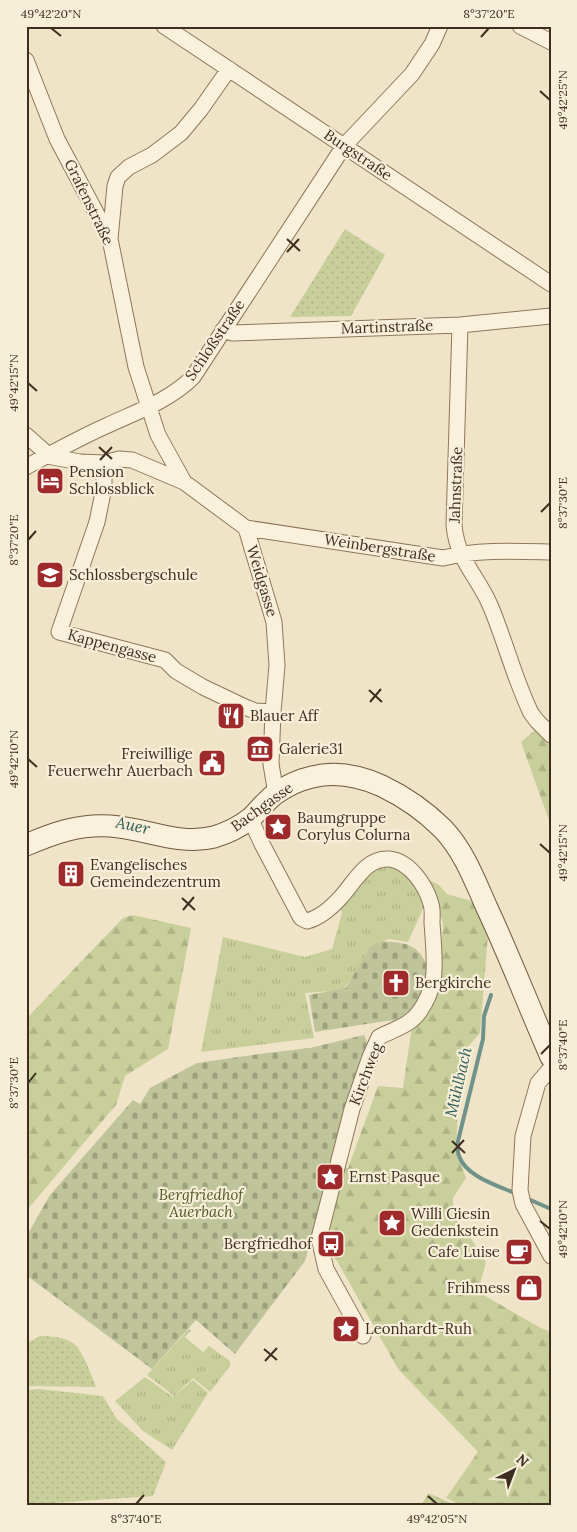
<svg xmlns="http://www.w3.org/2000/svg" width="577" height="1532" font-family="Lora,serif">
<defs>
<pattern id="grass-tufts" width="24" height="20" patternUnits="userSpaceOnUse" patternTransform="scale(1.25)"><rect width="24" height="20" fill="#c9cf9b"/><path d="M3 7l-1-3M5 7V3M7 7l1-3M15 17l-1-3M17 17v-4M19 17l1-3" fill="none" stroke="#aeb285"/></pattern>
<pattern id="forest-firs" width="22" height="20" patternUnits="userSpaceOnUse" patternTransform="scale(1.25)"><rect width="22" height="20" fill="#c9cf9b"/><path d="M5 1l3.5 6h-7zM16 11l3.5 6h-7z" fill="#aeb285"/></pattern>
<pattern id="cemetery-stones" width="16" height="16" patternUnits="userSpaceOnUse" patternTransform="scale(1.25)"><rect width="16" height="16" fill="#bfc49a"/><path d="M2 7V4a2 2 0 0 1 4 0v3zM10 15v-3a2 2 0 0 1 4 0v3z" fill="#9ca07d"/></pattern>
<pattern id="park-dots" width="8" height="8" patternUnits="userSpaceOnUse" patternTransform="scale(1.25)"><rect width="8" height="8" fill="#c9cf9b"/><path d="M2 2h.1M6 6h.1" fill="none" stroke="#aeb285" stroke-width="1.8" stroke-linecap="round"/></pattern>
</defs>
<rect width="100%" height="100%" fill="#f0e4c8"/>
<path fill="url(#grass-tufts)" d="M389 864 406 869 426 902 408 942 389 939 379 942 343 990 305 993 314 1038 201 1052 223 937 305 957 332 949 342 913 339 906 372 868Z
M189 1329 191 1330 185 1337 203 1352 209 1346 230 1361V1366L210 1392 193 1378 174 1396 147 1375Z
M145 1377 173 1397 193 1380 208 1393 172 1450 143 1431 115 1401Z"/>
<path fill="url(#forest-firs)" d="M535 730 551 742V826L521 742Z
M429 880 439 885 447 894 475 902 489 922 480 1033 460 1056 456 1152 466 1178 453 1198V1217L464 1228 486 1262 478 1292 539 1327 551 1332V1506H462L446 1498 478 1452 398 1369 337 1261 322 1244 343 1167 348 1168 378 1086 403 1088 412 1026 440 970 443 923Z
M133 915 191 928 168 1049 125 1076 116 1105 26 1211V1019L123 918Z"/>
<path fill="url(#cemetery-stones)" d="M382 941C389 942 398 942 405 944 426 949 435 978 425 996 420 1004 411 1012 405 1020L386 1021 315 1032 309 995 346 988 370 947Z
M364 1035 367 1042 360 1062 328 1184 305 1261 235 1354 196 1320 152 1369 26 1275V1237L50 1195 133 1100 140 1104 150 1088 197 1063 266 1053 310 1048Z"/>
<path fill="url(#park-dots)" d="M345 229 385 255 351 316 290 317Z
M40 1336C51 1336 65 1337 74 1344 83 1351 92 1376 96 1387L27 1386 26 1384V1344Z
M39 1389 103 1396 116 1418 166 1462 153 1496 26 1505V1390Z
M428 1493 458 1506H421Z"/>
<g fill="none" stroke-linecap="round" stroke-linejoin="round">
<path stroke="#6f938a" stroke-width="4" d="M491 995 484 1016 483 1039 458 1141C458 1145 457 1152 459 1156 466 1177 499 1186 517 1194
M526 1198 551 1209"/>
<defs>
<path id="minor" d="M164 26 551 284
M520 26 551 42
M26 60 57 139 110 239 136 367 158 435 184 482 246 528 274 622 277 665 273 712 271 764 276 794
M110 239 115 186 118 177 129 167 152 155 181 133 201 109 229 69
M460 325 454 525C457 560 477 575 490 605 505 640 514 678 531 713L537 721 551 735
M223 330 233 333 460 325 551 316
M26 435 44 451 47 456 80 462 104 463 119 459 132 460 184 482
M104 463V488L97 522 59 632 165 660 176 671 203 687 245 707 255 711 273 712
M26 467C52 453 79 438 106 426 136 412 169 401 193 377L344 146 412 74 432 44 440 26
M246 528 443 558C478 549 515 551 551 552
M250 818 262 844 301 918 307 921C319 918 332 907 341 897 354 883 366 857 389 859 410 861 426 886 431 904 433 910 432 917 432 923 433 938 436 965 433 980 431 991 426 1002 420 1011 410 1026 394 1029 379 1037L370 1057 352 1109 319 1238 326 1269 363 1336
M551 1068 538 1083 523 1136 520 1190 523 1204 551 1256"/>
<path id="secondary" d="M26 845C54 833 79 824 110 826 145 828 179 846 214 837 227 833 241 826 251 818 259 810 266 801 275 794 286 786 299 780 312 777 336 771 360 776 382 786 405 797 425 811 443 829 464 851 475 881 487 908 510 957 529 1007 551 1057"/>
</defs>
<use href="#minor" stroke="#8d765c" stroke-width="17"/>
<use href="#secondary" stroke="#6f573f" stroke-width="23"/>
<use href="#minor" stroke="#faf1dc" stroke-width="15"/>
<use href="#secondary" stroke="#faf1dc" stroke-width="21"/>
</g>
<path fill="none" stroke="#3d2e20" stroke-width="2" d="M51 28 61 36M481 37 489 28M540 91 550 100M287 239 300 251M287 252 299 239M28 383 37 391M99 447 112 459M100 460 112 447M541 512 550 503M28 540 36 531M369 690 382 702M370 702 381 689M28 759 37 767M540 844 550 853M182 898 195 910M183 910 194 897M541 1054 550 1045M28 1083 36 1073M452 1141 465 1153M452 1153 464 1140M540 1221 550 1229M264 1349 277 1360M265 1361 277 1348M428 1496 437 1504M136 1504 144 1495"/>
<defs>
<symbol id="hotel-square" viewBox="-11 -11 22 22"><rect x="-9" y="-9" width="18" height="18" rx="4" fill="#9e2a2b" stroke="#f7eed8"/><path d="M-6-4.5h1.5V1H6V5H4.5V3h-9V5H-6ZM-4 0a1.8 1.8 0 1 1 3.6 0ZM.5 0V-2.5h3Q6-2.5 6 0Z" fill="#fff"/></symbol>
<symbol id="school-square" viewBox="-11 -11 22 22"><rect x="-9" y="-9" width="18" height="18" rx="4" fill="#9e2a2b" stroke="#f7eed8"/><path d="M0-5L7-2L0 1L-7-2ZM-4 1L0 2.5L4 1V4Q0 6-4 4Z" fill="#fff"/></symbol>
<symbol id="restaurant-square" viewBox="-11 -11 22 22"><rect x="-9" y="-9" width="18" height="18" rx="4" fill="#9e2a2b" stroke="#f7eed8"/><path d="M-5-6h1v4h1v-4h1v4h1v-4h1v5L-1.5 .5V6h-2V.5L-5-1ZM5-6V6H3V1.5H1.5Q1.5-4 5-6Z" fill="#fff"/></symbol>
<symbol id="museum-square" viewBox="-11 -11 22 22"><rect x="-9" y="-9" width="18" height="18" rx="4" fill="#9e2a2b" stroke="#f7eed8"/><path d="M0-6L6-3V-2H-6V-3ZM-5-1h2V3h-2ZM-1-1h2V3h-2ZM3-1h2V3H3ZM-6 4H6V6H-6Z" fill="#fff"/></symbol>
<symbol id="civic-square" viewBox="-11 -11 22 22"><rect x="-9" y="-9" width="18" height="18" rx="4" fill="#9e2a2b" stroke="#f7eed8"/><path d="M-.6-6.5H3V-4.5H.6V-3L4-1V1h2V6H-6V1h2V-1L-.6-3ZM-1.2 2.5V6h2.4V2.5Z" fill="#fff"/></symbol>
<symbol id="sight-square" viewBox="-11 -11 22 22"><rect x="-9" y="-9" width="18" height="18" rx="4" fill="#9e2a2b" stroke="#f7eed8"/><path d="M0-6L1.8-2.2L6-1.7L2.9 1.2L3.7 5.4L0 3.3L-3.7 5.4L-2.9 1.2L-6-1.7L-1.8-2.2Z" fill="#fff"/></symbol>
<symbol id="building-square" viewBox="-11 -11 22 22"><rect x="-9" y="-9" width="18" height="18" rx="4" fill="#9e2a2b" stroke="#f7eed8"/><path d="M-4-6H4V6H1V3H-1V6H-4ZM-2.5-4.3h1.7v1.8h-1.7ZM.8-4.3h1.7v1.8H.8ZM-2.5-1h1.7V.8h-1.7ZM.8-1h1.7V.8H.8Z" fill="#fff"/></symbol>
<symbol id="church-square" viewBox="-11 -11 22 22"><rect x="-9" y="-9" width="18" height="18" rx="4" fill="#9e2a2b" stroke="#f7eed8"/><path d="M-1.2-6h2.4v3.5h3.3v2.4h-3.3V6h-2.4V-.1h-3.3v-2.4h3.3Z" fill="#fff"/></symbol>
<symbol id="bus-square" viewBox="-11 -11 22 22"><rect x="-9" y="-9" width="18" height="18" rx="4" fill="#9e2a2b" stroke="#f7eed8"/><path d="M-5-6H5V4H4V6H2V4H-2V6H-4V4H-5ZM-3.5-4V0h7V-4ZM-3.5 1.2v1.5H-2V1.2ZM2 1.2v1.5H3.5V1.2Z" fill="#fff"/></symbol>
<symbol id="cafe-square" viewBox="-11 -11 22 22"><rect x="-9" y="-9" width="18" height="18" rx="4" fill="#9e2a2b" stroke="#f7eed8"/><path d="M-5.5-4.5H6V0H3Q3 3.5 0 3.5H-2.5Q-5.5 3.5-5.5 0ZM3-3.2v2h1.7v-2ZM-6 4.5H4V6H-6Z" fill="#fff"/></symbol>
<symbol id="shop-square" viewBox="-11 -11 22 22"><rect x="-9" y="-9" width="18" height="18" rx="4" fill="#9e2a2b" stroke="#f7eed8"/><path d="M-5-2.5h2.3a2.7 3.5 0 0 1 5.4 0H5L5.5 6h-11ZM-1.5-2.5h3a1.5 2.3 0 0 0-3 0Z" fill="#fff"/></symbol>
</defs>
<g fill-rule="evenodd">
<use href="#hotel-square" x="34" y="465" width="32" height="32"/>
<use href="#school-square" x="34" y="559" width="32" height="32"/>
<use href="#restaurant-square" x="215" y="700" width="32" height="32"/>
<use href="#museum-square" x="244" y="733" width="32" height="32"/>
<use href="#civic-square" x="196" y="747" width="32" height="32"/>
<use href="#sight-square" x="262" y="811" width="32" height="32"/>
<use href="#building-square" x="55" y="858" width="32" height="32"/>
<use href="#church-square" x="380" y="967" width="32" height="32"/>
<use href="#sight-square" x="314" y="1161" width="32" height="32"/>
<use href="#sight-square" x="376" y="1207" width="32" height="32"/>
<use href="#bus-square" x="315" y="1228" width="32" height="32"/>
<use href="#cafe-square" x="503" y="1236" width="32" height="32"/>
<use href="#shop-square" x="513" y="1272" width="32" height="32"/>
<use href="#sight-square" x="330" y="1313" width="32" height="32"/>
</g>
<g text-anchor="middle" stroke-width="4.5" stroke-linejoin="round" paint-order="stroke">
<g font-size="15" fill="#3d2e20" stroke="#f7eed8">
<text transform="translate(358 155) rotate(34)" y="5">Burgstraße</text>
<text transform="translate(89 202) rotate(64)" y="5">Grafenstraße</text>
<text transform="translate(387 327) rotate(-2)" y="5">Martinstraße</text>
<text transform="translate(215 340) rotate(-56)" y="5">Schloßstraße</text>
<text transform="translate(456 485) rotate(-88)" y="5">Jahnstraße</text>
<text transform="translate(380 548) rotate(9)" y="5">Weinbergstraße</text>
<text transform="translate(262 581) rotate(73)" y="5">Weidgasse</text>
<text transform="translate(112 646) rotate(15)" y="5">Kappengasse</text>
<text transform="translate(262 807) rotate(-36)" y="5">Bachgasse</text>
<text transform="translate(366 1074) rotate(-69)" y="5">Kirchweg</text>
</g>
<g font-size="15" fill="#3d2e20" stroke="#f7eed8" text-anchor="start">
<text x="69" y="477">Pension<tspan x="69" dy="17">Schlossblick</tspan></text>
<text x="69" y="580">Schlossbergschule</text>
<text x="250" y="721">Blauer Aff</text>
<text x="279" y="754">Galerie31</text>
<text x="193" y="759" text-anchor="end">Freiwillige<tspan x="193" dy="17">Feuerwehr Auerbach</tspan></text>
<text x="297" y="823">Baumgruppe<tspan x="297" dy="17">Corylus Colurna</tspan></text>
<text x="90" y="870">Evangelisches<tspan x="90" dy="17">Gemeindezentrum</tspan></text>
<text x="415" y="988">Bergkirche</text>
<text x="349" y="1182">Ernst Pasque</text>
<text x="411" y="1219">Willi Giesin<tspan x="411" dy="17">Gedenkstein</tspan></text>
<text x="312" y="1249" text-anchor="end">Bergfriedhof</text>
<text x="500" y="1257" text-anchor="end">Cafe Luise</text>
<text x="510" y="1293" text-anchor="end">Frihmess</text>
<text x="365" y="1334">Leonhardt-Ruh</text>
</g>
<g font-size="15" font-style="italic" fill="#4d5a26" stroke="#f7eed8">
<text x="201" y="1200">Bergfriedhof<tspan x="201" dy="17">Auerbach</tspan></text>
</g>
<g font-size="16" font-style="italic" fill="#2f5d5a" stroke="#f7eed8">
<text transform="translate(133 825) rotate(12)" y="6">Auer</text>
<text transform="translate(458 1082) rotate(-77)" y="6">Mühlbach</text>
</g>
</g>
<rect width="577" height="1532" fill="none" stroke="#f7eed8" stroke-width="55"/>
<g transform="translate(514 1470) rotate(42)" stroke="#f7eed8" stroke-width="4" paint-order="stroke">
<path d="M0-4L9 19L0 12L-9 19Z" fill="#3d2e20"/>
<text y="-8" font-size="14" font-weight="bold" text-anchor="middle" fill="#3d2e20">N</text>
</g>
<rect x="28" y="28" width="522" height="1476" fill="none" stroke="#3d2e20" stroke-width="2"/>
<g font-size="12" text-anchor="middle" fill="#3d2e20">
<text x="51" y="18">49°42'20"N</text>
<text x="489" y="18">8°37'20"E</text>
<text transform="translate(563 100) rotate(-90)" y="4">49°42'25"N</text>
<text transform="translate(14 383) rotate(-90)" y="4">49°42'15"N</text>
<text transform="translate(563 503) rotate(-90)" y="4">8°37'30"E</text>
<text transform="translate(14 540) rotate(-90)" y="4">8°37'20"E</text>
<text transform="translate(14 759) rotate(-90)" y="4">49°42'10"N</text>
<text transform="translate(563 853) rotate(-90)" y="4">49°42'15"N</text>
<text transform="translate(563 1045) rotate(-90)" y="4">8°37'40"E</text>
<text transform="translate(14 1083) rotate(-90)" y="4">8°37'30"E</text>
<text transform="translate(563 1229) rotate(-90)" y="4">49°42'10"N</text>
<text x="136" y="1523">8°37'40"E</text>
<text x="437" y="1523">49°42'05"N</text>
</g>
</svg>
